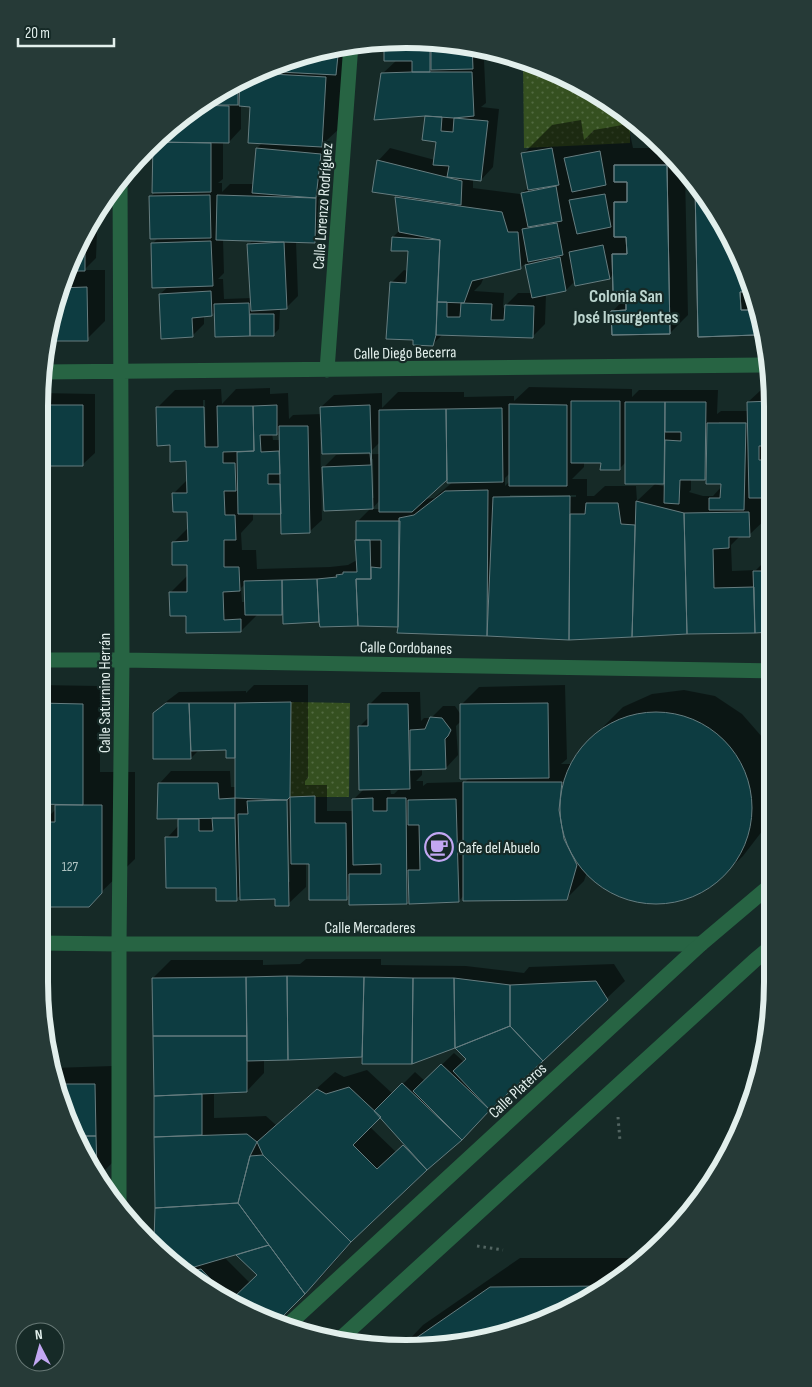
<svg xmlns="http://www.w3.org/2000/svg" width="812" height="1387" font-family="'Sofia Sans Condensed',sans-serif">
<defs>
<pattern id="grass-dots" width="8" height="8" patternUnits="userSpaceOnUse" patternTransform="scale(1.25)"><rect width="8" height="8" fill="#355020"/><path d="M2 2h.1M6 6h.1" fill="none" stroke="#526a41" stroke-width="1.8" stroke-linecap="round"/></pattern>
</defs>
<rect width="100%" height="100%" fill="#162a27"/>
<path fill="url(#grass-dots)" d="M523 59 546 67 610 100 630 117V143L524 148Z
M291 702 350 703 349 797H290Z"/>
<path fill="#0007" fill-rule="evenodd" d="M406 39 477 46 484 48V55L480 60H484L486 103 481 107 499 109 493 167 481 180 473 179V188L520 194 522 204 524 203 522 193 529 187 523 154 552 125 581 120 584 140 594 130 628 124 633 148H667L685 171 688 315 670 333 613 311 627 296V290L614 273 610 278 576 284V280L566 290 546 294 545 324 532 337 443 334 432 345 391 283 404 270 408 271 409 250 393 237 400 230 397 198 399 195 378 161 390 148 435 160 437 140 426 114 382 74 397 60 385 59V41ZM526 263 532 293H518L503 308 504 293 474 291 481 284 484 277 520 268ZM401 282H412L401 284Z
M355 44 340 128 326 141 333 142 328 185 326 230 314 242 296 241 298 296 286 308 280 309 279 329 273 335 217 336 216 311 212 315 204 316V324L192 336 160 294 168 287 152 244 159 237 151 197 156 191H153L154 140 202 101 265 67 334 46ZM241 105 252 106 262 143 257 148 254 184H230L222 192V183H218L223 179V142H229L241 129ZM223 239 253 240 249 244 252 298 224 299 223 279H218L224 273Z
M696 186 724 222 754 288 762 328 756 334 699 335Z
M86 232H97L96 258 84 270H105V321L87 339 48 340 58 288Z
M529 387 632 389V397L639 390H718L717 414 721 411H749L748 402 761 390H772V444H771V448H772V497H767V518L749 535 740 536 731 545 732 571 756 570 772 554V631L687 633 569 639 399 632 400 626 320 621 284 614H258L241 631 187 615 171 592 188 575V564L173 543 189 527 188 510 173 494 188 479V460L171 444 157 408 175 390 221 389 222 404 236 389 270 388V394L288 393 289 419 293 415 322 414 321 407 334 395 382 393V408L398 392H464V397L514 396V401ZM203 400H205L206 444H203ZM719 422H752V424H719ZM281 429V440H273L272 433H277ZM320 432 371 451 380 442V454L336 455 324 467 371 508 358 521 357 560 348 565 330 567 257 569 256 550H242L241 533 253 520V513L282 512 309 532 322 520ZM371 459H373L374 498H372ZM584 462H602L619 469 626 462V483H666V487L655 484 637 501 636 486H605L594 496H587V479H572L584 467ZM510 473V481L505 486V478ZM707 476 722 483V486L713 496H703L689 492 691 490V479H704ZM449 477 454 481 434 498 424 499ZM510 495H576V497L510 498ZM380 500 381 509H372ZM245 584 246 602H242L241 588Z
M40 393 95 394V453L82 465H39Z
M39 685 100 686V772H135V859L88 905H39V815H50L56 809V806L58 804 39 803Z
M254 685H308V778L305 781V785H327V811H354V799L365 788 360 726 370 716 369 705 382 692H420L421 721 424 718H431L443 706H455L461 715V705L479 687 565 685 567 759 561 764H572L577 753 623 707 652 694 684 690 715 696 742 714 763 738 772 766V803L763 830 743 856 720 878 693 896 662 903 630 900 601 886 587 872 584 881 566 899 464 895 459 901 410 900 406 903 350 894 346 898 310 863H306V887L288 904 276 898 241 895 236 899 217 887 167 838 179 825V820L181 818 159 784 171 771H230L231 787H236V757L227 749 199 750 191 758 155 714 167 701 179 692 246 691V693ZM461 721 469 778 465 782 427 783 423 786V781H416L422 775V769L446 768 458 755 456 726ZM390 788H400L394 794H391ZM286 794H288L290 882H287Z
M306 959H381V965L466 966 524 973 529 967 614 964 625 981 496 1103 462 1139 426 1169 364 1228 323 1275 277 1320 202 1286 155 1242V1096L153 978 171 960H263V965L300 964ZM456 1047 467 1059 464 1062 454 1053 425 1081 415 1072 393 1094 367 1070 344 1077 335 1072 276 1125 266 1116 214 1118V1092L247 1091 264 1073V1059L361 1056 364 1053ZM381 1116 405 1143 396 1152 370 1127ZM237 1253 258 1275 250 1283 224 1257Z
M112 1066 114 1161 99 1176 58 1099 53 1068Z
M520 1258H644L630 1272 524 1329 430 1347 404 1345 423 1325Z"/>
<path fill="#0d3c41" stroke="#667d80" d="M406 39 430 41V72H412V61H384V41Z
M431 41 472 45 473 69 431 70Z
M339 45 336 75 261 71V69L265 67Z
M412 72H472L474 116 454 118 425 116 374 120 381 73Z
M253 73 326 77 322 147 248 143 250 107 239 106 240 80Z
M238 81V105H197L202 101Z
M196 105 229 106V143L153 142V141Z
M425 116 442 117 441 131 453 132 454 118 488 121 481 181 447 177 449 166 433 165 436 142 422 140Z
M153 142 211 143V192L152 193Z
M256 148 321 154 316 198 252 193Z
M552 148 559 185 528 190 521 153Z
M600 151 606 185 572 192 564 158Z
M377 160 462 181 461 205 372 192Z
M614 165H667L670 334 612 335 611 311 626 310V291L613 292 612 254H627L626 237H614V202H627V182H614Z
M614 165H667L670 334 612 335 611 311 626 310V291L613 292 612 254H627L626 237H614V202H627V182H614Z
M695 185 724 222 753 286V291L740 292 741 310H756V335L698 337Z
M695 185 724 222 753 286V291L740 292 741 310H756V335L698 337Z
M556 186 562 221 528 227 521 193Z
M605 194 611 227 577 234 569 200Z
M210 195 211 238 150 239 149 196Z
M217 195 316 198 315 243 216 240Z
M395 197 502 212 508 232H518L521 269 472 281 464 303 437 302 440 240 399 232Z
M557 223 563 255 528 262 522 229Z
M392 237 440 240 436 335 433 346 413 345V340L386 339 390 282 406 283 408 251H391Z
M211 241 213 286 152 288 151 243Z
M284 242 287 309 251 311 247 244Z
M80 243H85V271H67Z
M603 245 610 279 575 286 569 252Z
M560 257 566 291 532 298 525 265Z
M87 287 88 341H48L58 288Z
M211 291 212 316 192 318 193 337 161 339 159 294Z
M437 302H447V317H460L461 303 492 304 491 320H504L505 305 534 306 533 338 436 335Z
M249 303 250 336 215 337 214 304Z
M250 314H274V336H250Z
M571 401H620V470H600L601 463H571Z
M772 401V446H759V460H772V498H749L747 402Z
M625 402H665L664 484H625Z
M665 402H706L705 480H680L679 504 664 503 665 440 681 441V432H665Z
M509 404 567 405V486H509Z
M40 405H83V466H39Z
M277 405V435H260L261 452 279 451 280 474H268V484H280L281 514H238L237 452 254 451 253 406Z
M370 405 373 509 324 511 322 467 371 465 370 453 322 454 320 407Z
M217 406H253L254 451 223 452V463H235L236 491H224L225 515H235L236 540H224V567H239L240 591 223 592 224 620 241 619V632L186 633V616H170L169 592H187V565H172V542L188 541 187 512H173L172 493H187L186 461 170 462V445L157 446 156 407H204L205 447H218Z
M502 408 503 482 447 483 446 409Z
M446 409 447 480 412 512H379V410Z
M707 423H746L744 510H709V498H720L721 484H706Z
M279 426H308L310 533 281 534Z
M488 490 487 636 397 633 398 627 399 518 414 515 445 491Z
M570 496 569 640 487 636 493 497Z
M636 501 684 513 687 634 632 637Z
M586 503H618L621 524 635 525 632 637 569 640 570 514H585Z
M749 512 750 537H729V548L713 549 714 588 754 587 755 633 687 634 684 513Z
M356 521H400L398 627 358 626 356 579H371V567L381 568V540H356Z
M355 540H370L371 579H356L358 626 320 627 319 622 317 579 337 577 336 575 343 574V572H357Z
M753 571H772V632L755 633Z
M317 579 319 622 283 624 282 580Z
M282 580V615H245L244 581Z
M291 702 290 797 287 800 235 798V703Z
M39 703 83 704V805L39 804Z
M166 703H189L191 759H153V713Z
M189 703H235V758H226V750L191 751Z
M548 703 549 778 460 779V704Z
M368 704H408L410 789 359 790 358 726H368Z
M560 808a96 96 0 1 1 192 0a96 96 0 1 1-192 0Z
M430 717 442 718 451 730 448 736 445 739 446 769 410 770V730L425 729Z
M463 782H562L559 810 564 839 577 865 567 900 463 901Z
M158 783H218L219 799 235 798V818L157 819Z
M315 796V823H346L347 900H309V864H291L290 797Z
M373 798V811H387V798H406L407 904 349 905V874H381V864L353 865 352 799Z
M456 799 459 902 409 904 408 870H420L419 825H408V800Z
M287 800 289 906H275V899L240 900 238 814H248L247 801Z
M55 805H102V893L89 907H39V839H44V822H55Z
M212 818H235L237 901H216V888H166L165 837H178V819H199V831H213Z
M287 976 288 1060 247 1061 246 977Z
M287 976 364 977 362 1057 288 1060Z
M246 977 247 1036H153L152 978Z
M364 977 413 978 412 1064H362Z
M413 978H454L455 1048 412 1064Z
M454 978 510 985V1026L455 1048Z
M596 981 608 1000 543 1061 510 1026V985Z
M510 1026 543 1061 490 1110 453 1071 466 1059 455 1048Z
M153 1036H247V1092L154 1096Z
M441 1064 490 1110 462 1140 413 1091Z
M402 1083 462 1140 427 1170 374 1111Z
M56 1084H95L96 1136H78L58 1099Z
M349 1087 381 1117 353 1145 377 1169 403 1145 427 1170 351 1242 263 1155 257 1142 317 1089 326 1094Z
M202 1094V1135L154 1137V1096Z
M247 1134 257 1142 250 1156 238 1203 155 1208 154 1137Z
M78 1136H96L97 1171Z
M263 1155 351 1242 305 1294 238 1203 250 1156Z
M238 1203 269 1245 184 1270 154 1242 155 1208Z
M269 1245 305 1294 278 1321 231 1300 257 1275 236 1255Z
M201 1269 230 1299 202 1286 187 1272Z
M604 1286 524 1329 430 1347 406 1345 490 1287Z"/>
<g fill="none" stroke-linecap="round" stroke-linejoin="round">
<path stroke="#536562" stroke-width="3" stroke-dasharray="2.5 4" stroke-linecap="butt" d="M618 1117 620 1141
M477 1246 503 1250"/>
<path stroke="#276443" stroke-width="15" d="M327 370 351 44
M41 372 769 365
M39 660H122L772 671
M39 943 119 944H701
M119 1208V944L122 660 120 178"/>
<path stroke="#276443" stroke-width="15" d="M288 1325 701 944 772 884
M340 1339 755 960 772 946"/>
</g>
<defs>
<symbol id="cafe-ring" viewBox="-11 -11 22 22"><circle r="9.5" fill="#162a27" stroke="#c2a7f2" stroke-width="1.5"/><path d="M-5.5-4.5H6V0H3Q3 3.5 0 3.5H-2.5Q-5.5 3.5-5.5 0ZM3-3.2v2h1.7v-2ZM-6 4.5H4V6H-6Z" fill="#c2a7f2"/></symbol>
</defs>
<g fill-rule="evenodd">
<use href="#cafe-ring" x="423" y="831" width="32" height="32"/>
</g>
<g text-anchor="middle" stroke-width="4.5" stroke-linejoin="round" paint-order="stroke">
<g font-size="14" fill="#adc2c1">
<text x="70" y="871">127</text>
</g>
<g font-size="16" fill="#e2efec" stroke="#162a27">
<text transform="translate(322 206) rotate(-86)" y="6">Calle Lorenzo Rodríguez</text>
<text transform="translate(405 352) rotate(-1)" y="6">Calle Diego Becerra</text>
<text transform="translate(406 647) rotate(1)" y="6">Calle Cordobanes</text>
<text transform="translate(104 693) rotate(-90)" y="6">Calle Saturnino Herrán</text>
<text x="370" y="933">Calle Mercaderes</text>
<text transform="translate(517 1090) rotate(-43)" y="6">Calle Plateros</text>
</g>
<g font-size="16" fill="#e2efec" stroke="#162a27" text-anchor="start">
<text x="458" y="853">Cafe del Abuelo</text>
</g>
<g font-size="18" font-weight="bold" fill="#bcd5cf" stroke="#162a27">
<text x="626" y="302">Colonia San<tspan x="626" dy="21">José Insurgentes</tspan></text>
</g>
</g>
<path d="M0 0H812V1387H0ZM406 48H406A358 358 0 0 1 764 406V982A358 358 0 0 1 406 1340H406A358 358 0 0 1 48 982V406A358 358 0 0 1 406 48Z" fill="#263a37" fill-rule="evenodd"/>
<path fill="none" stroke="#e2efec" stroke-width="6" d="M406 48H406A358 358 0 0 1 764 406V982A358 358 0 0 1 406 1340H406A358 358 0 0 1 48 982V406A358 358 0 0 1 406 48Z"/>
<g transform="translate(40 1347) rotate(354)"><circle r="24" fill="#162a27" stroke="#687976"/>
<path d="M0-4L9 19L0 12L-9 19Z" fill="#c2a7f2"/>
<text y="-8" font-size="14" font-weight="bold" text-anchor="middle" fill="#e2efec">N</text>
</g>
<path d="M18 38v8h96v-8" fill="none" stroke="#e2efec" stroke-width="2.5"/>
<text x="25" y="38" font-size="15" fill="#e2efec" stroke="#162a27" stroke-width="4" paint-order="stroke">20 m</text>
</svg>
